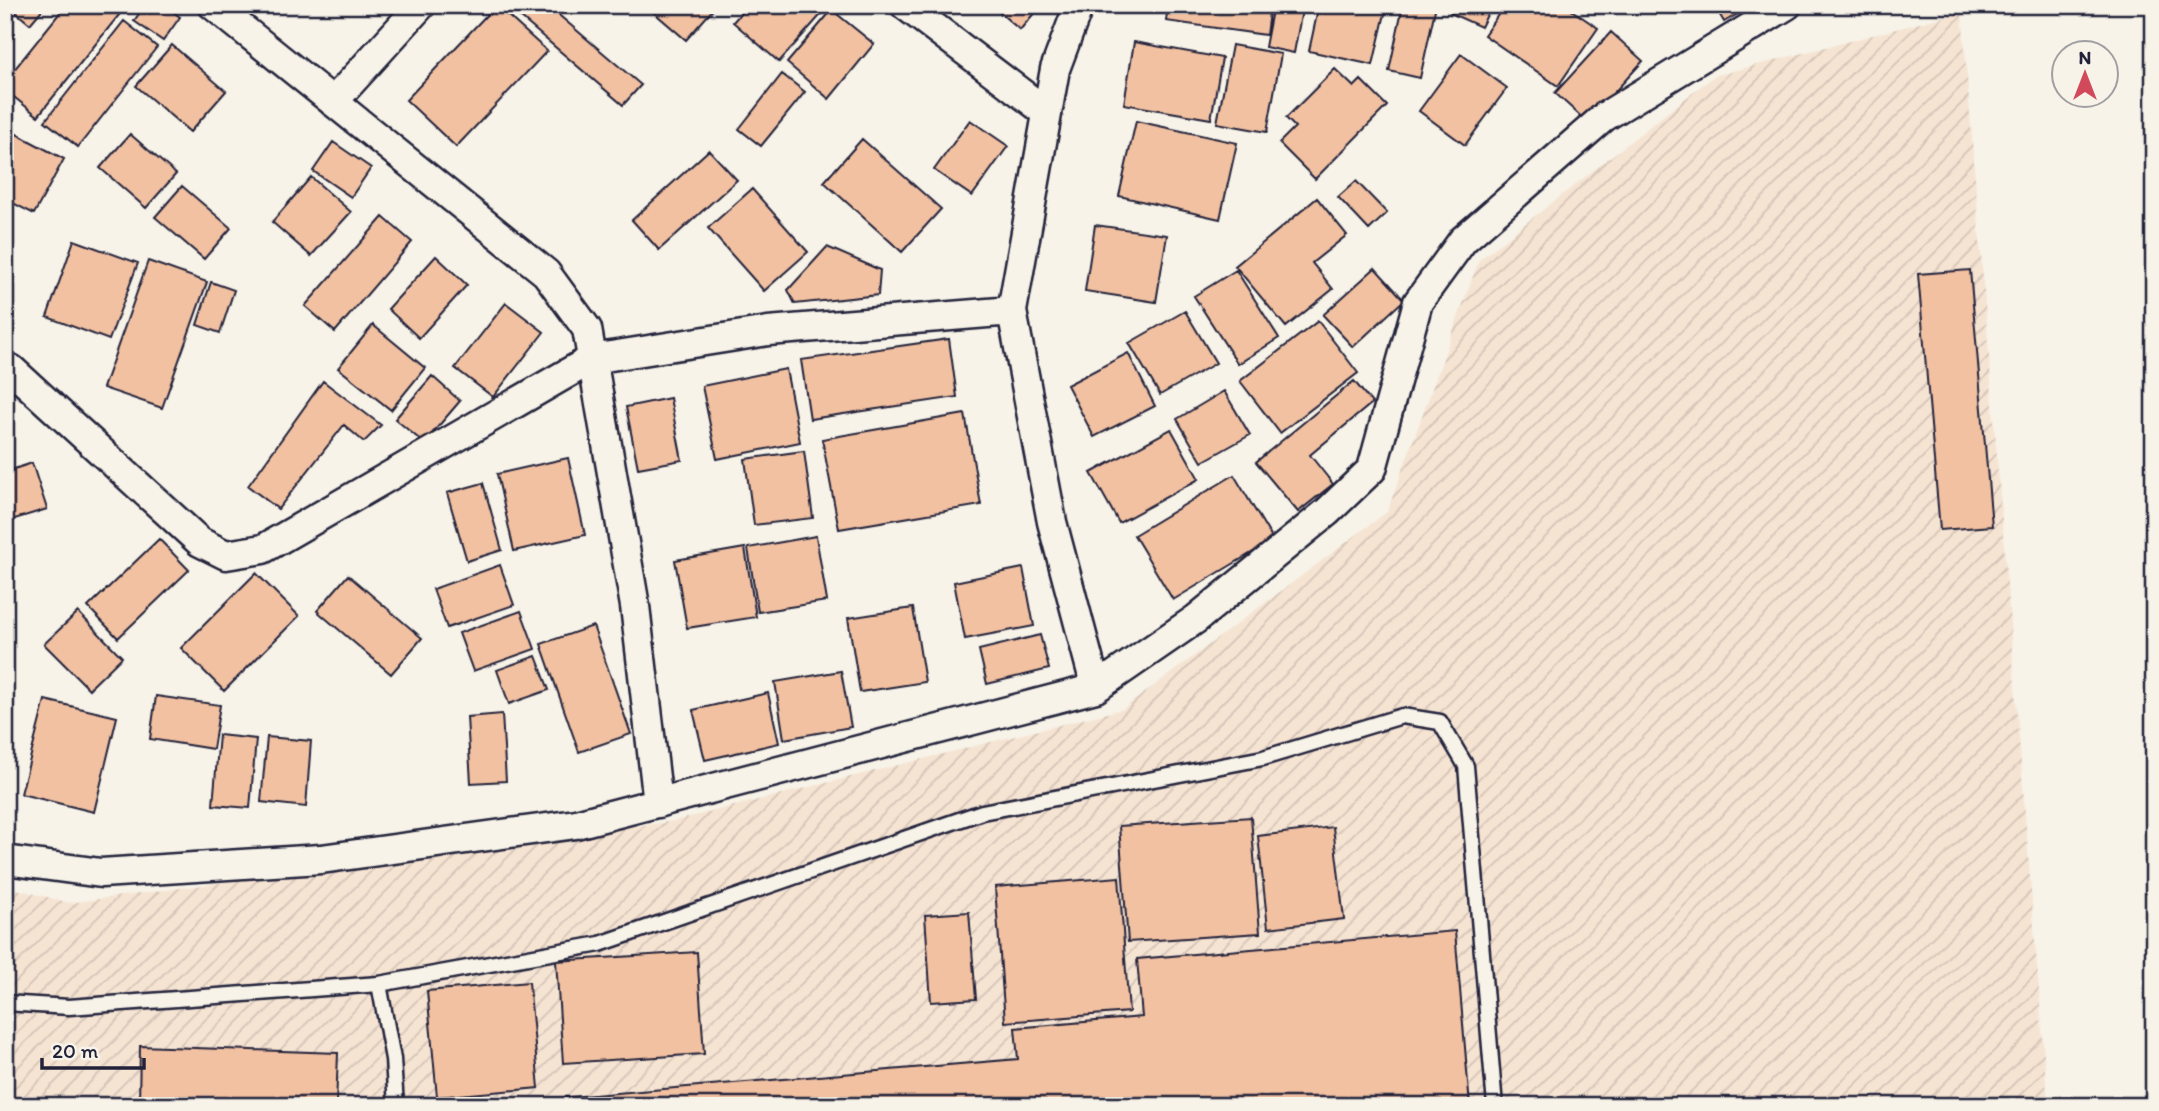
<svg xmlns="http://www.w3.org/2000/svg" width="2159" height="1111" font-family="Itim,sans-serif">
<defs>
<pattern id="industrial-furrows" width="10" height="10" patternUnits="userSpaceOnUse" patternTransform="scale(1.75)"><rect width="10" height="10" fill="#f6e4d3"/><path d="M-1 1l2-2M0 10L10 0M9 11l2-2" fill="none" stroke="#d3c3b6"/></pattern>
</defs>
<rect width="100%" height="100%" fill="#f7f3e8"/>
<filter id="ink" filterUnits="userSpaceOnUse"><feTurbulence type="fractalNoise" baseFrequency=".0143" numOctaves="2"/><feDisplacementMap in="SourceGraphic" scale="14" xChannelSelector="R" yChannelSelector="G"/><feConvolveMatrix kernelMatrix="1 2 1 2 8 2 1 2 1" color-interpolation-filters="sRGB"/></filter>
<g filter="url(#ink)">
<path fill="url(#industrial-furrows)" d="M1962 12 2048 1106H5V886L70 903 674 821 1123 709 1387 512 1479 260 1714 76Z"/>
<path fill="#f2c1a1" stroke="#22223b" stroke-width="2" d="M7 5H46L30 24Z
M66 5H127L38 116 5 90V81Z
M145 5H164L180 17 163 41 134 21Z
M496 5 547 51 456 147 406 100Z
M506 5H547L641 85 623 105Z
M653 5H717L686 40 650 9Z
M748 5H822L826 9 779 62 733 22Z
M991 5H1041L1020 30Z
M1168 5H1270L1266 35 1166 21Z
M1273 5H1303L1294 53 1265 47Z
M1319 5H1387L1373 65 1309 51Z
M1403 5H1436L1420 78 1389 71Z
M1453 5H1492L1481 27 1450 13Z
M1505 5H1564L1598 28 1558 86 1484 35Z
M1714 5H1753L1724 22Z
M832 10 874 44 829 99 787 63Z
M124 21 157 47 78 147 45 121Z
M1611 32 1643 61 1587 122 1555 93Z
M1134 42 1222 58 1211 119 1124 104Z
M172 45 226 91 190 132 136 86Z
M1232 45 1281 54 1267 132 1217 123Z
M1461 54 1507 88 1465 145 1419 111Z
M1335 69 1354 87 1361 80 1387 106 1315 179 1279 143 1295 127 1286 118Z
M782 74 805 92 761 146 739 129Z
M970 120 1008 146 972 196 934 170Z
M1136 121 1237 143 1220 219 1119 196Z
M9 130 64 159 34 214 5 199V136Z
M130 134 176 174 146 208 100 168Z
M862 139 941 209 902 252 824 182Z
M333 142 371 168 351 197 313 171Z
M709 150 737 180 659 250 632 220Z
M311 177 351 212 311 256 272 222Z
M1356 181 1387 213 1369 230 1338 197Z
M182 186 231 228 204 259 155 217Z
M752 189 808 252 764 291 708 228Z
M1317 198 1347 235 1312 263 1333 289 1286 327 1235 266Z
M383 217 412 242 335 332 305 306Z
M1095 225 1167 235 1156 302 1085 291Z
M74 240 138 263 109 340 47 317Z
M827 247 880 270 878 295 795 304 788 290Z
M436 256 467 285 419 338 388 309Z
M148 261 207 282 162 408 103 388Z
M1375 268 1404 300 1353 347 1323 315Z
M1236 270 1279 338 1238 364 1194 296Z
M1970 270 1992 526 1940 530 1918 274Z
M211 282 234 290 220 333 197 325Z
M506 303 544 332 493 397 455 368Z
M1185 311 1216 363 1160 395 1129 343Z
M1318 321 1358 373 1280 433 1240 381Z
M373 325 425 368 391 410 338 368Z
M949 339 957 397 810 419 801 360Z
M1128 353 1155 406 1094 437 1067 385Z
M786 369 800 442 717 459 702 386Z
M432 376 460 401 424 443 395 419Z
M323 381 381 425 364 442 344 425 278 509 248 486Z
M1354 381 1372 403 1310 455 1333 484 1298 512 1256 462Z
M1224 391 1250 435 1202 462 1177 419Z
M670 398 682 460 638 468 626 407Z
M965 414 981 505 839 529 822 439Z
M1171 429 1199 479 1119 523 1091 473Z
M804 451 813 518 754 525 745 459Z
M568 458 585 535 514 551 497 474Z
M32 463 47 509 5 522V472Z
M1234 475 1273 540 1173 600 1134 535Z
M483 483 502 550 467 561 447 493Z
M816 536 827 601 758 612 748 548Z
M159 539 189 570 118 638 88 607Z
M745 548 756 617 687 628 675 560Z
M500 565 514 605 447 628 433 589Z
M1023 568 1034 626 965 639 954 582Z
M256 573 299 616 224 691 181 648Z
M348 575 422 638 391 674 317 611Z
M913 608 925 682 860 692 848 618Z
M521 611 535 649 473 671 459 633Z
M78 612 122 657 89 689 44 644Z
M593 626 631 734 579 752 541 644Z
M1040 635 1049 669 987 684 979 650Z
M536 656 549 690 509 704 497 670Z
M841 671 851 727 784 739 775 682Z
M768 693 779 743 705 760 693 710Z
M156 696 220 705 213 749 150 739Z
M45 700 117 717 94 812 21 794Z
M502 714 506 781 471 783 467 717Z
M219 735 256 739 250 808 213 805Z
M267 737 311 741 306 807 261 802Z
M1251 817 1260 933 1128 942 1119 826Z
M1333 827 1344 919 1268 928 1258 836Z
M1119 877 1129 1012 1005 1022 995 887Z
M969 912 976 999 931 1002 925 915Z
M1455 931 1470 1106H464L1018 1059 1015 1028 1142 1017 1137 959Z
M697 952 704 1054 563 1063 556 961Z
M529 982 539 1088 437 1097 427 991Z
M140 1046 338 1053 336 1106H139Z"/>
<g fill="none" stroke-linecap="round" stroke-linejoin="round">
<defs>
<path id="lane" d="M379 984 393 1059 396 1106
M5 1003 69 1007 379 984 600 944 982 812 1263 758 1402 716 1440 722 1466 766 1495 1106"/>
<path id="street" d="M213 5 546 273 587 329 635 606 658 803
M905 5 1046 112
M1079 5 1055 69 1012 311 1052 522 1096 688
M333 102 421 5
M11 369 200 542 226 555 263 549 592 359 768 331 1012 311
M5 860 101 873 321 859 576 824 1096 688 1196 619 1327 512 1372 469 1418 302 1463 240 1604 117 1787 5"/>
</defs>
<use href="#lane" stroke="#22223b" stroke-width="19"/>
<use href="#street" stroke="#22223b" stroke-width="33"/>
<use href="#lane" stroke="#f7f3e8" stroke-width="14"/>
<use href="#street" stroke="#f7f3e8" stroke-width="28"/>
</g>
</g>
<rect width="2159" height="1111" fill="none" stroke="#f7f3e8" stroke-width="28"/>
<rect x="14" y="14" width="2131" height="1083" fill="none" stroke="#22223b" stroke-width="2.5" filter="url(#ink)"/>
<g transform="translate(2085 74)"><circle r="33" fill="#f7f3e8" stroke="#a29fa3" stroke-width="2"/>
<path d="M0-5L12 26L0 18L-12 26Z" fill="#d1495b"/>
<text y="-10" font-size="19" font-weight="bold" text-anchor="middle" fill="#22223b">N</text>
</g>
<path d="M42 1058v10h102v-10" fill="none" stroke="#22223b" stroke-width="3.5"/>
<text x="52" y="1058" font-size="21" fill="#22223b" stroke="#f7f3e8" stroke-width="5" paint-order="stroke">20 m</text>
</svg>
